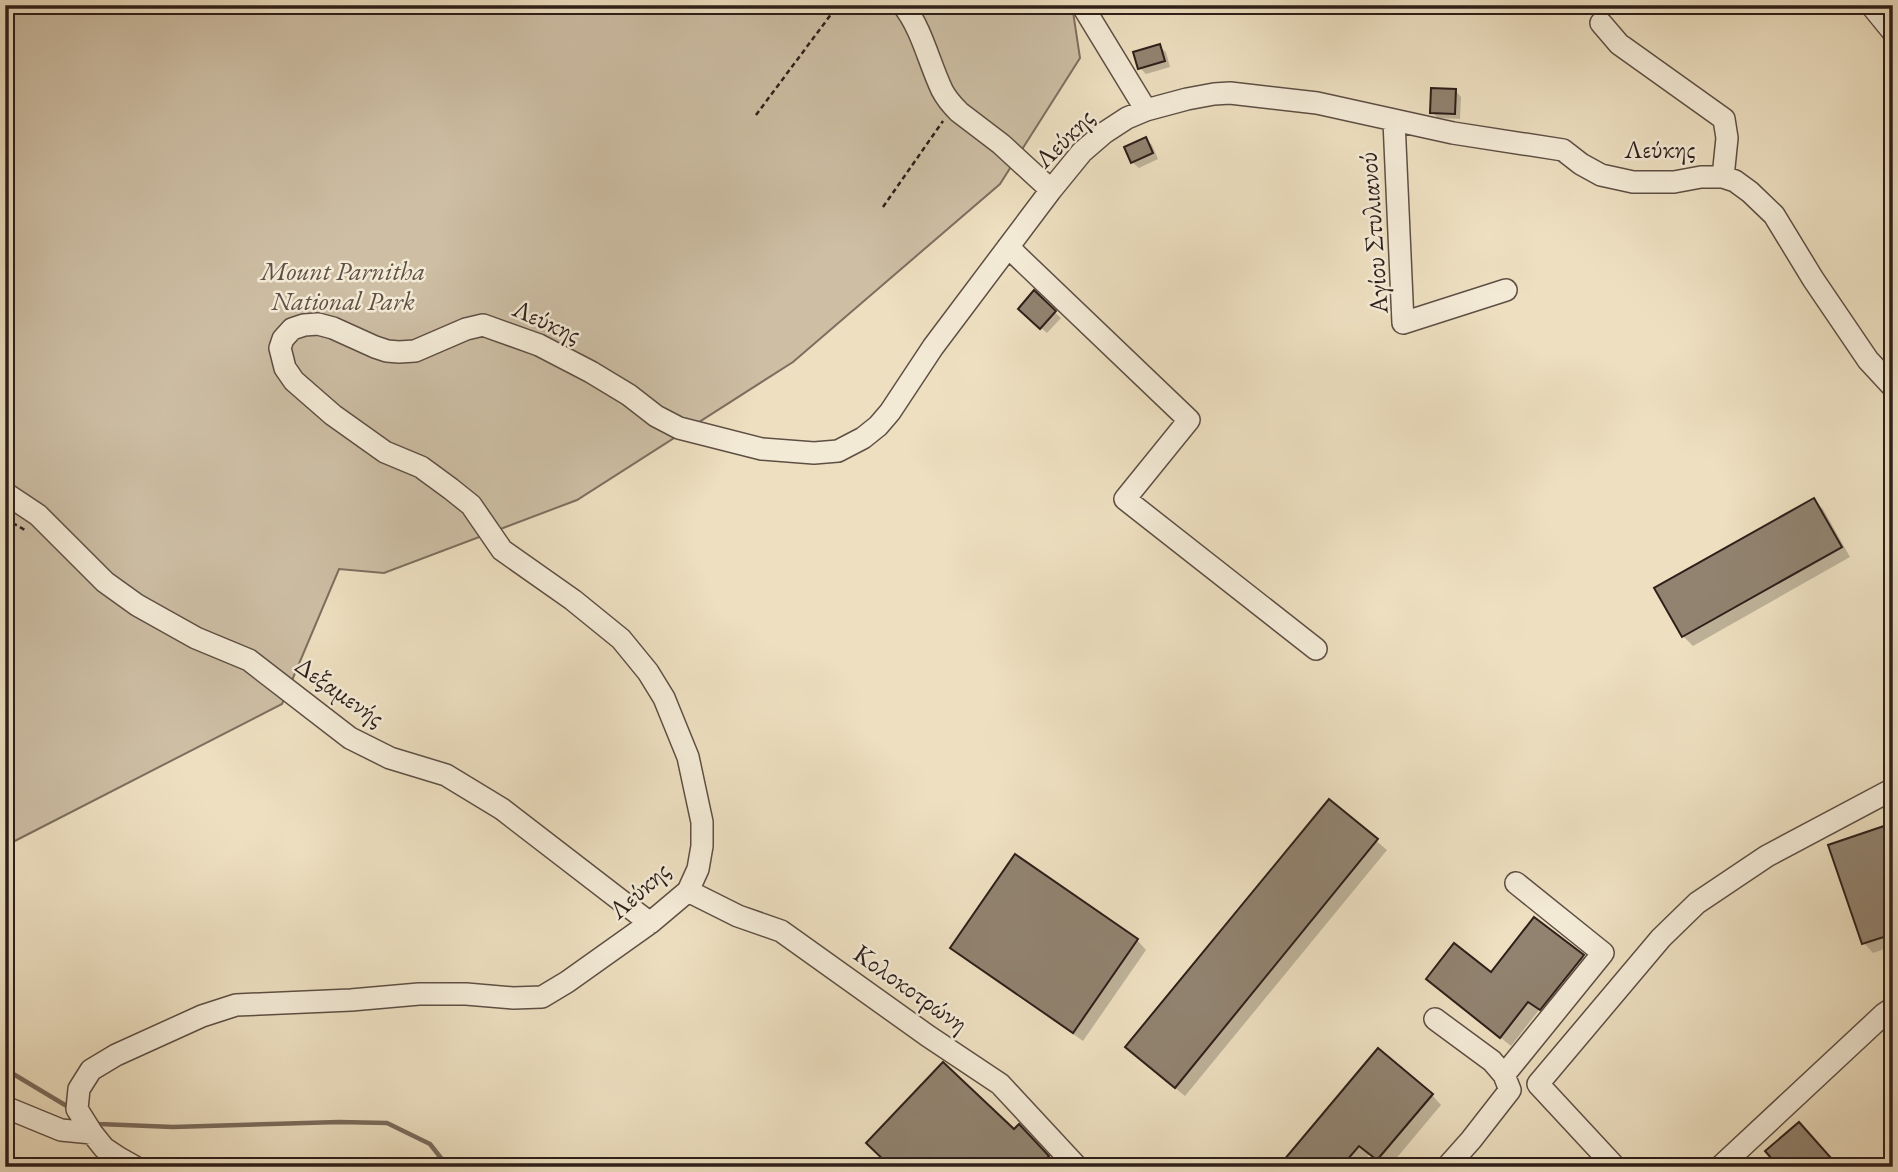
<svg xmlns="http://www.w3.org/2000/svg" width="1898" height="1172" font-family="'EB Garamond',serif">
<rect width="100%" height="100%" fill="#eddfc0"/>
<filter id="stains"><feTurbulence type="fractalNoise" baseFrequency=".00286" numOctaves="4"/><feColorMatrix values="0 0 0 0 .2 0 0 0 0 .09 0 0 0 0 .02 0 0 0 .5 -.17"/></filter>
<radialGradient id="worn" r=".72"><stop offset=".6" stop-color="#630" stop-opacity="0"/><stop offset="1" stop-color="#630" stop-opacity=".3"/></radialGradient>
<path fill="#cdbea4" stroke="#7e6e5f" stroke-width="2" d="M5 5H1072L1080 58 1000 184 793 362 577 500 384 573 339 569 282 704 5 846Z"/>
<path fill="#0003" d="M1159 46 1166 52 1170 67 1146 74 1140 68Z
M1455 90 1461 97 1460 119 1438 118 1432 112Z
M1146 139 1152 145 1158 159 1139 168 1132 162Z
M1035 293 1061 318 1047 333 1026 315Z
M1813 500 1823 509 1850 557 1693 646 1683 636Z
M1329 801 1387 850 1185 1096 1137 1057Z
M1893 825V946L1873 953 1864 943Z
M1535 919 1583 957 1593 966 1550 1019 1539 1010 1511 1046 1438 988 1428 979 1491 974Z
M1137 940 1146 950 1083 1041 962 957 952 948Z
M1432 1095 1441 1105 1389 1167H1385L1370 1154 1359 1167H1280Z
M1029 1136 1057 1167H893Z"/>
<g fill="none" stroke-linecap="round" stroke-linejoin="round">
<path stroke="#7a6b5c" stroke-width="4.5" d="M5 1069 70 1108
M95 1122 99 1124 173 1127 339 1122 387 1123 430 1144 448 1167"/>
</g>
<path fill="#918370" stroke="#2e1f1a" stroke-width="2" d="M1160 44 1165 61 1138 69 1133 52Z
M1431 88 1456 89 1455 114 1430 113Z
M1146 137 1153 153 1131 163 1124 147Z
M1034 290 1056 311 1040 329 1018 309Z
M1814 498 1842 547 1682 637 1654 588Z
M1329 799 1378 839 1175 1088 1125 1047Z
M1893 823V934L1862 944 1828 845Z
M1015 854 1138 939 1073 1033 950 948Z
M1534 917 1584 955 1540 1010 1528 1002 1500 1038 1426 979 1454 943 1491 972Z
M1378 1048 1433 1094 1377 1160 1359 1146 1341 1167H1278Z
M943 1062 1014 1129 1019 1124 1049 1156 1039 1167H891L866 1143Z
M1799 1122 1839 1167H1779L1765 1151Z"/>
<g fill="none" stroke-linecap="round" stroke-linejoin="round">
<defs>
<path id="minor" d="M903 5C922 29 929 63 942 90 946 98 953 106 959 112L1001 144 1051 190
M1082 5 1146 110
M1871 5 1893 32
M1601 23 1619 44 1724 119 1727 138 1723 177
M1394 121 1403 323 1506 290
M1008 247 1189 420 1125 499 1316 649
M5 493 38 515 105 582 137 605 196 638 249 660 350 738 390 758 446 775 502 809 650 923
M688 891 738 916 781 931 928 1036 1000 1084 1077 1167
M1435 1019 1492 1061 1504 1075 1510 1090 1471 1140 1447 1167
M1504 1075 1603 953 1516 883
M5 1107 61 1130 92 1133
M135 1167 119 1158 104 1148 92 1133 77 1109 79 1089 91 1070 116 1055 202 1016 236 1005 351 1000 419 994H466L513 998 542 997 567 982 650 923 688 891 698 869 702 846V822L688 757 664 698 648 672 621 639 573 600 502 550 471 505 451 489 421 467 385 452 333 415 294 381 285 368 280 348 283 339 292 329 304 325 318 324 333 328 375 347 387 351 399 352 415 351 466 329 483 325 539 345 591 372 629 395 656 416 679 428 762 449 814 453 838 451 863 438 878 426 890 412 933 347 1051 190 1082 152 1104 133 1127 118 1146 110 1187 99 1214 94 1230 93 1317 103 1453 133 1563 150 1581 164 1601 175 1633 182H1674L1701 177H1723L1735 181 1750 192 1774 215 1813 279 1868 360 1893 387
M1615 1167 1538 1084 1661 938 1697 903 1767 856 1893 789
M1720 1167 1884 1014 1893 1008"/>
</defs>
<use href="#minor" stroke="#5e4f44" stroke-width="24"/>
<path stroke="#2e1f1a" stroke-width="2.5" stroke-dasharray="5 3.5" stroke-linecap="butt" d="M756 115 838 5
M883 207 943 121
M5 519 27 531"/>
<use href="#minor" stroke="#f3ead6" stroke-width="21"/>
</g>
<g text-anchor="middle" stroke-width="5" stroke-linejoin="round" paint-order="stroke">
<g font-size="26" fill="#2e1f1a" stroke="#f3ead6">
<text transform="translate(1064 138) rotate(-45)" y="9">Λεύκης</text>
<text x="1660" y="158">Λεύκης</text>
<text transform="translate(1373 233) rotate(-94)" y="9">Αγίου Στυλιανού</text>
<text transform="translate(547 321) rotate(24)" y="9">Λεύκης</text>
<text transform="translate(340 691) rotate(35)" y="9">Δεξαμενής</text>
<text transform="translate(639 890) rotate(-42)" y="9">Λεύκης</text>
<text transform="translate(911 988) rotate(35)" y="9">Κολοκοτρώνη</text>
</g>
<g font-size="26" font-style="italic" fill="#5e4f43" stroke="#f3ead6">
<text x="343" y="280">Mount Parnitha<tspan x="343" dy="30">National Park</tspan></text>
</g>
</g>
<rect width="1898" height="1172" fill="none" stroke="#eddfc0" stroke-width="28"/>
<rect x="7" y="7" width="1884" height="1158" fill="none" stroke="#2e1f1a" stroke-width="3.5"/>
<rect x="14" y="14" width="1870" height="1144" fill="none" stroke="#2e1f1a" stroke-width="2"/>
<rect width="100%" height="100%" filter="url(#stains)"/>
<rect width="100%" height="100%" fill="url(#worn)"/>
</svg>
